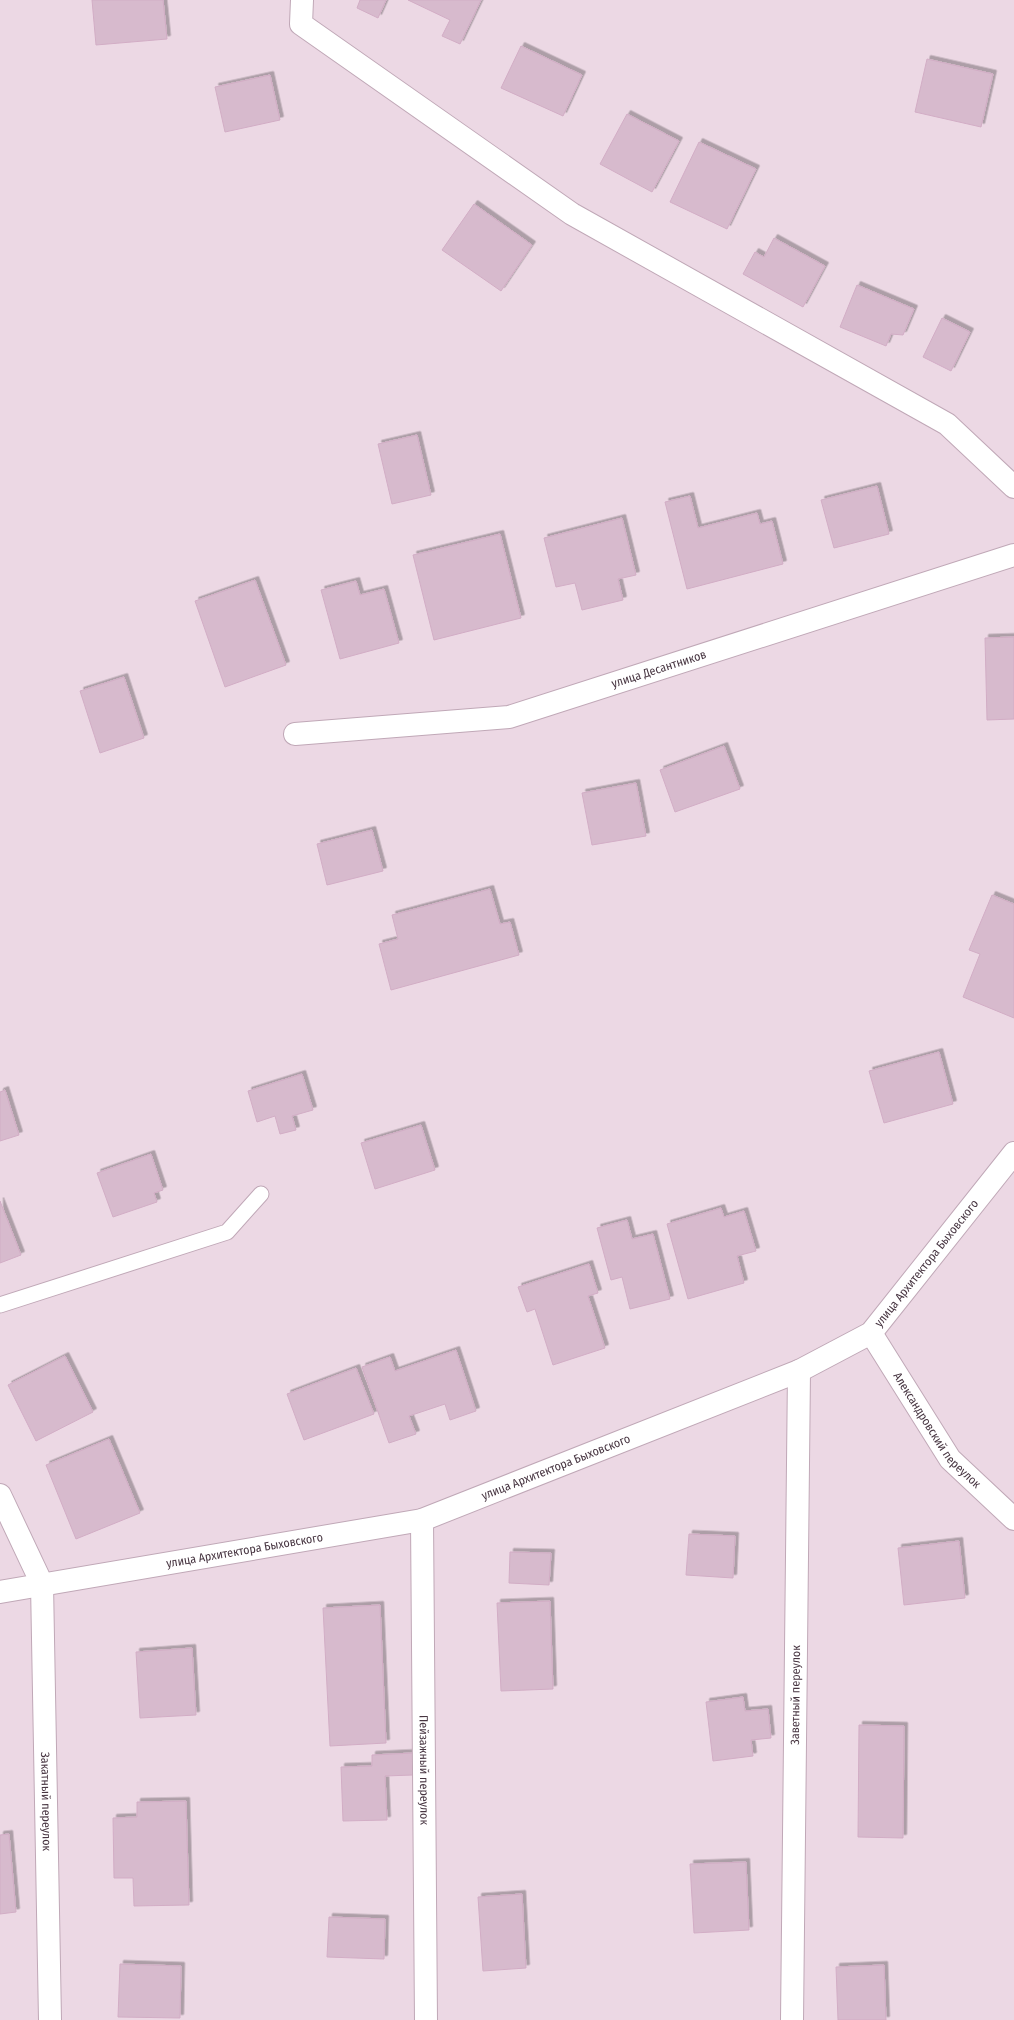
<svg xmlns="http://www.w3.org/2000/svg" width="1014" height="2020" font-family="'Fira Sans Condensed',sans-serif">
<defs>
<filter id="shadow"><feDropShadow dx="3.5" dy="-3.5" stdDeviation="0" flood-color="#0004"/></filter>
</defs>
<rect width="100%" height="100%" fill="#f4e6ee"/>
<path fill="#ecd8e4" d="M0 0H1014V2020H0Z"/>
<path fill="#d7bacd" stroke="#d2adc5" filter="url(#shadow)" d="M92 0H163L167 39 96 45Z
M360 0H386L378 18 357 8Z
M408 0H481L460 44 442 36 450 20Z
M521 46 582 75 563 116 501 88Z
M927 59 993 74 981 127 915 112Z
M270 75 280 120 225 132 215 87Z
M627 114 679 141 652 192 600 164Z
M699 142 756 169 727 229 670 202Z
M474 204 532 245 501 291 442 250Z
M774 238 825 266 803 307 743 274 755 252 764 257Z
M857 285 914 309 903 335 891 334 886 346 840 327Z
M942 318 970 332 951 371 923 357Z
M417 435 431 495 392 504 378 444Z
M877 486 889 534 834 548 821 500Z
M690 496 698 528 757 513 760 524 772 521 783 564 687 589 665 502Z
M622 518 636 575 618 579 623 600 582 610 575 583 556 587 544 538Z
M500 534 521 618 434 640 413 555Z
M255 580 286 665 225 687 195 601Z
M356 581 360 595 384 589 399 643 340 659 321 590Z
M1014 637V719L987 720 985 638Z
M124 677 144 738 100 753 80 691Z
M724 746 740 789 675 812 660 770Z
M636 783 646 836 592 845 582 793Z
M372 830 383 871 327 885 317 844Z
M490 889 500 924 510 922 519 955 391 990 379 944 398 939 392 915Z
M992 895 1014 904V1018L963 997 980 954 969 950Z
M939 1052 953 1104 884 1123 869 1071Z
M302 1074 313 1110 292 1116 296 1130 280 1134 275 1116 257 1122 248 1091Z
M5 1090 19 1135 0 1141V1092Z
M421 1125 435 1170 375 1189 361 1143Z
M151 1154 163 1190 154 1193 157 1202 113 1217 97 1173Z
M0 1201 21 1255 0 1263Z
M721 1208 724 1217 744 1211 756 1251 737 1256 744 1283 688 1299 667 1224Z
M627 1220 632 1239 653 1234 670 1299 630 1309 622 1277 611 1280 597 1228Z
M589 1264 598 1293 588 1296 605 1348 553 1365 535 1309 527 1312 518 1287Z
M456 1350 476 1411 450 1420 445 1404 409 1416 416 1434 389 1443 362 1367 390 1357 395 1371Z
M65 1356 93 1412 36 1441 8 1385Z
M356 1368 374 1414 304 1440 287 1394Z
M109 1439 140 1513 76 1539 46 1465Z
M689 1534 735 1536 733 1578 686 1575Z
M959 1541 965 1598 904 1605 898 1548Z
M510 1552 551 1553 549 1585 509 1583Z
M550 1601 553 1689 501 1691 497 1603Z
M380 1605 386 1743 330 1746 323 1608Z
M192 1648 196 1715 140 1718 136 1652Z
M743 1697 745 1711 768 1709 771 1738 751 1740 753 1756 713 1761 706 1702Z
M859 1725 904 1726 903 1838 858 1837Z
M413 1753V1775L385 1776 387 1820 343 1821 341 1767 372 1766V1755Z
M186 1801 189 1905 134 1906 133 1878H114L113 1818 137 1817V1802Z
M9 1834 16 1912 0 1914V1835Z
M746 1862 749 1930 694 1933 690 1864Z
M522 1894 526 1968 483 1971 478 1897Z
M329 1917 385 1919 384 1959 327 1957Z
M120 1964 181 1966 180 2018 118 2017Z
M884 1965 886 2020H838L836 1967Z"/>
<g fill="none" stroke-linecap="round" stroke-linejoin="round">
<defs>
<path id="lane" d="M0 1305 227 1232 261 1194"/>
<g id="street">
<path d="M302 0 301 24 572 214 947 424 1014 487"/>
<path id="s1" d="M295 734 509 717 1014 555"/>
<path id="s2" d="M871 1333 950 1459 1014 1519"/>
<path id="s3" d="M0 1495 42 1584 50 2020"/>
<path id="s4" d="M422 1520 426 2020"/>
<path id="s5" d="M0 1592 422 1520 799 1371 871 1333 1014 1153"/>
<path id="s6" d="M792 2020 799 1371"/>
</g>
</defs>
<use href="#lane" stroke="#c0a8b7" stroke-width="17"/>
<use href="#street" stroke="#c0a8b7" stroke-width="24"/>
<use href="#lane" stroke="#fff" stroke-width="15"/>
<use href="#street" stroke="#fff" stroke-width="22"/>
</g>
<g text-anchor="middle" stroke-width="4" stroke-linejoin="round" paint-order="stroke">
<g font-size="12" fill="#473541" stroke="#fff">
<text dy="4" stroke="none"><textPath href="#s1" startOffset="372">улица Десантников</textPath></text>
<text dy="4" stroke="none"><textPath href="#s5" startOffset="1004">улица Архитектора Быховского</textPath></text>
<text dy="4" stroke="none"><textPath href="#s2" startOffset="118">Александровский переулок</textPath></text>
<text dy="4" stroke="none"><textPath href="#s5" startOffset="572">улица Архитектора Быховского</textPath></text>
<text dy="4" stroke="none"><textPath href="#s5" startOffset="248">улица Архитектора Быховского</textPath></text>
<text dy="4" stroke="none"><textPath href="#s6" startOffset="325">Заветный переулок</textPath></text>
<text dy="4" stroke="none"><textPath href="#s4" startOffset="250">Пейзажный переулок</textPath></text>
<text dy="4" stroke="none"><textPath href="#s3" startOffset="316">Закатный переулок</textPath></text>
</g>
</g>
</svg>
